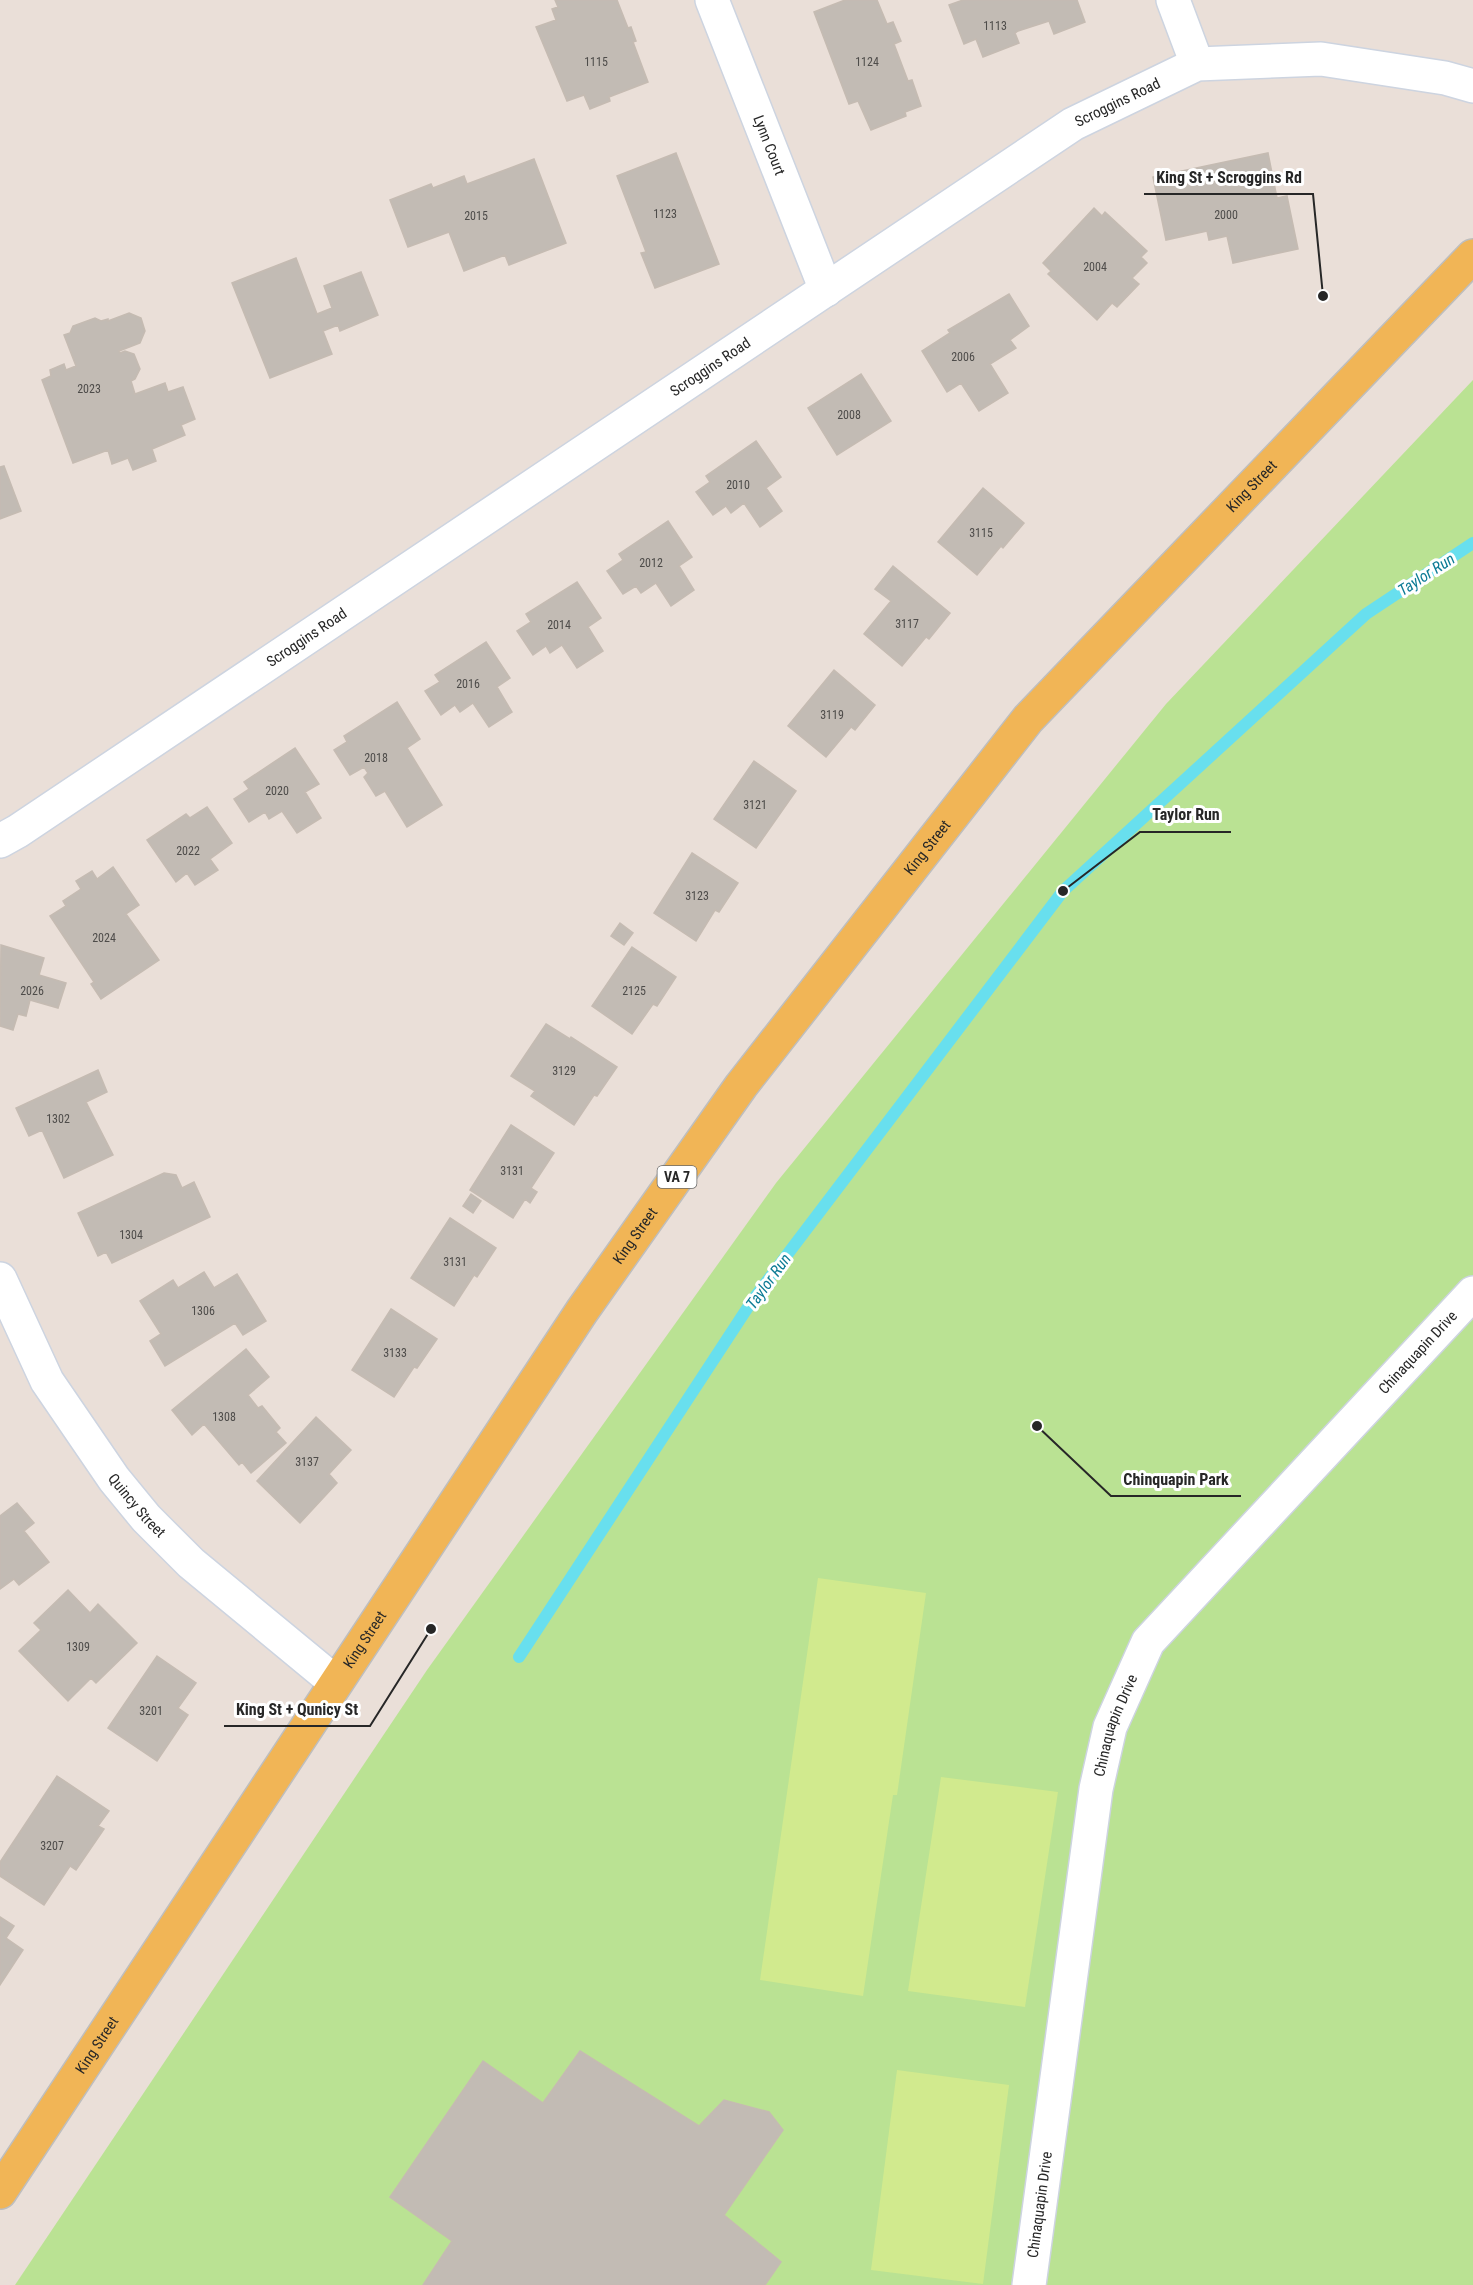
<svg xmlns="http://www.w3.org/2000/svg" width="1473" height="2285" font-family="'Roboto Condensed',sans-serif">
<rect width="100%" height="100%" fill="#eadfd8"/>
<path fill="#bae293" d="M1473 380V2285H15L427 1670 776 1183 1166 704Z"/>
<path fill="#d1ea8e" d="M818 1578 926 1593 897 1795H893L863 1996 760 1980Z
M941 1777 1058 1792 1025 2007 908 1991Z
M897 2070 1009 2085 983 2284 871 2270Z"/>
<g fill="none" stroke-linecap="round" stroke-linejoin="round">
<path stroke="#68dfee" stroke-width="12" d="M519 1657 752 1301 1063 891 1366 614 1473 543"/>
</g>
<path fill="#c2bbb4" stroke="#c5bbb2" stroke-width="1.5" d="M555 0H617L628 28 631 27 636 41 633 42 648 82 609 97 610 101 590 109 584 95 567 101 536 27 556 20 552 9 558 7Z
M845 0H877L887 24 893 22 901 41 894 44 908 81 912 80 921 106 905 112 906 116 871 130 858 101 849 104 814 12Z
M963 0H1077L1085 22 1054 34 1049 21 1018 31 1015 33 1019 43 983 57 976 39 964 44 949 5Z
M676 153 719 264 655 288 641 253 646 252 617 176Z
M1268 153 1277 198 1287 196 1298 249 1233 263 1227 236 1209 240 1207 231 1166 240 1153 177Z
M534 159 566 243 509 265 505 255 464 271 449 232 408 247 390 200 431 184 433 188 464 176 467 184Z
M1094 208 1102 216 1105 212 1147 251 1141 257 1147 263 1132 278 1139 284 1117 307 1112 303 1097 320 1048 274 1051 271 1043 263Z
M296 258 317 314 332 308 324 286 361 272 378 315 340 331 338 325 323 331 332 354 270 378 232 283Z
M1009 294 1029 326 1010 340 1016 348 990 364 1008 393 979 411 961 383 947 392 922 351 950 333 948 330Z
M129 313 141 318 145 331 140 343 119 351 120 353 125 351 134 354 140 369 135 379 131 381 135 394 165 383 168 392 183 387 195 419 181 425 185 435 152 449 156 461 133 470 128 458 112 464 108 450 73 463 42 380 51 376 50 370 64 364 66 370 76 366 64 335 70 333 73 326 95 318 101 321 108 319V321Z
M861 374 891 421 837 455 808 408Z
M756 441 781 477 766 488 782 511 760 527 744 503 731 513 726 506 713 515 696 492 710 482 706 476Z
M4 466 21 511 0 519V467Z
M983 488 1024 523 1003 548 1001 546 977 575 938 542Z
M668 521 692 557 679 566 694 590 671 606 656 583 641 593 636 586 623 594 607 571 623 560 619 554Z
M893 566 950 613 929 639 926 637 902 666 864 634 891 601 875 589Z
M577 582 601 618 588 627 603 651 577 668 562 645 550 653 546 646 533 655 517 631 531 622 526 614Z
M486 642 510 678 497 687 512 712 489 727 473 703 460 712 455 705 441 715 425 691 440 682 435 675Z
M834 670 875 705 855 730 851 727 826 757 788 726Z
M397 702 420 739 407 748 442 805 407 827 385 791 376 796 364 777 368 773 364 767 350 775 334 750 347 742 344 736Z
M295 748 319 784 305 792 321 818 297 833 282 811 269 819 265 812 249 822 234 799 249 789 244 782Z
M754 761 796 791 756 848 714 819Z
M207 807 232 843 210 859 218 870 195 885 187 873 176 882 147 840 186 814 190 818Z
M692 853 738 883 719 912 715 910 696 941 654 913Z
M113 867 139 905 126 914 159 960 101 999 91 984 94 982 50 916 66 906 63 901 81 889 76 881 92 871 97 879Z
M620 923 633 933 624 945 611 936Z
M1 945 44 958 39 975 66 983 58 1008 30 1000 26 1016 18 1014 13 1030 0 1026Z
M632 947 676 977 657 1006 653 1004 632 1034 592 1006Z
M546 1024 570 1039 571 1037 617 1067 597 1096 594 1095 574 1125 531 1096 535 1091 511 1076Z
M98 1070 107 1092 86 1102 113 1155 64 1178 42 1130 29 1136 16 1108Z
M511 1125 554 1153 531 1188 537 1192 530 1203 525 1199 513 1218 470 1190Z
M164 1173 176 1175 182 1188 194 1182 210 1217 112 1263 106 1252 98 1256 78 1213Z
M471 1194 481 1201 473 1213 463 1206Z
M450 1218 496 1248 477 1277 474 1275 454 1306 411 1278Z
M204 1272 214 1288 237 1274 266 1321 243 1335 235 1323 165 1366 150 1341 161 1334 140 1301 173 1280 178 1288Z
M391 1309 437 1339 417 1368 414 1367 394 1397 352 1370Z
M246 1349 269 1377 248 1395 258 1408 262 1406 280 1428 276 1432 286 1443 251 1473 242 1462 239 1465 204 1424 192 1435 172 1410Z
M316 1417 351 1450 329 1474 337 1483 300 1523 257 1481Z
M17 1503 34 1523 24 1531 49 1562 19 1585 14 1579 0 1589V1516Z
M68 1590 90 1613 98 1604 137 1643 96 1683 91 1678 68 1701 19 1651 41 1630 34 1623Z
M157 1656 196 1683 178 1708 188 1715 157 1761 108 1728Z
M57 1776 109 1811 98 1826 104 1829 76 1870 70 1866 44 1905 0 1876V1862Z
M0 1917 14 1926 6 1938 23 1950 0 1985Z
M580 2051 699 2126 724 2100 769 2112 783 2130 724 2215 781 2262 765 2285H423L452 2241 390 2197 483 2061 543 2103Z"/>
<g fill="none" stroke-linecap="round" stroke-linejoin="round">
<defs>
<g id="minor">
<path id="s1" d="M712 0 826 290"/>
<path d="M1173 0 1197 64"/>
<path id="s2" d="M0 841 18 831 1073 124 1197 64 1321 59 1445 78 1473 86"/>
<path id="s3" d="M0 1279 47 1381 114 1479 146 1518 191 1563 335 1682"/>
<path id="s4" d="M1029 2285 1096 1789 1110 1727 1148 1642 1473 1293"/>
</g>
<g id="major">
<path id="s5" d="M0 2192 582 1311 741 1086 1028 719 1473 256"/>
</g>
</defs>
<use href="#minor" stroke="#cdd4e0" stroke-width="36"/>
<use href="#major" stroke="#bebebe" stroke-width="36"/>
<use href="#minor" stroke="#fff" stroke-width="33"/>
<use href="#major" stroke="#f1b556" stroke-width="33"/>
</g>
<g text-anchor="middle" stroke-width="6" stroke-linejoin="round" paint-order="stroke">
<g font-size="12" fill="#4e4c4a">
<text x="995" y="30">1113</text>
<text x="596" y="66">1115</text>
<text x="867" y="66">1124</text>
<text x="665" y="218">1123</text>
<text x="1226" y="219">2000</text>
<text x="476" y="220">2015</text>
<text x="1095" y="271">2004</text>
<text x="963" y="361">2006</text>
<text x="89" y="393">2023</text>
<text x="849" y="419">2008</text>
<text x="738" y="489">2010</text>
<text x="981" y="537">3115</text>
<text x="651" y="567">2012</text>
<text x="907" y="628">3117</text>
<text x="559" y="629">2014</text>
<text x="468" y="688">2016</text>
<text x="832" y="719">3119</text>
<text x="376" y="762">2018</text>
<text x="277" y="795">2020</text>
<text x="755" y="809">3121</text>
<text x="188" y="855">2022</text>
<text x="697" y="900">3123</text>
<text x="104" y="942">2024</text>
<text x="32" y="995">2026</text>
<text x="634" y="995">2125</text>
<text x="564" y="1075">3129</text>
<text x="58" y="1123">1302</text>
<text x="512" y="1175">3131</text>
<text x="131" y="1239">1304</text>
<text x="455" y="1266">3131</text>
<text x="203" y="1315">1306</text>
<text x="395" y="1357">3133</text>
<text x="224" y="1421">1308</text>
<text x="307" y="1466">3137</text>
<text x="78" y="1651">1309</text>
<text x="151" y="1715">3201</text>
<text x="52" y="1850">3207</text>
</g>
<rect fill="#fff" stroke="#686868" stroke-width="1.5" x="657.5" y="1166" width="39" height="22" rx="4.5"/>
<g font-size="14" font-weight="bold" fill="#272727">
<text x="677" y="1182">VA 7</text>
</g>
<g font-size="15" fill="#272727" stroke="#fff">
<text dy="5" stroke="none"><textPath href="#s2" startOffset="1340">Scroggins Road</textPath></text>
<text dy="5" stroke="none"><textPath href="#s1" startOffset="156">Lynn Court</textPath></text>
<text dy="5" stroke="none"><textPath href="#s2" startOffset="854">Scroggins Road</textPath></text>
<text dy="5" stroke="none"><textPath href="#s5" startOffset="2120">King Street</textPath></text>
<text dy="5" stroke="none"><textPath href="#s2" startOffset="368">Scroggins Road</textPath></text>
<text dy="5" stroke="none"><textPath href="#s5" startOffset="1634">King Street</textPath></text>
<text dy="5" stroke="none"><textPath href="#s5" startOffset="1148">King Street</textPath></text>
<text dy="5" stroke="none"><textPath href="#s4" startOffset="1053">Chinaquapin Drive</textPath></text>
<text dy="5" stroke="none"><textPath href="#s3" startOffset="266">Quincy Street</textPath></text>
<text dy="5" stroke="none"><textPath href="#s5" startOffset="662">King Street</textPath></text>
<text dy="5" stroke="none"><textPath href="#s4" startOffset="567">Chinaquapin Drive</textPath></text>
<text dy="5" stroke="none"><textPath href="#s5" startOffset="176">King Street</textPath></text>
<text dy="5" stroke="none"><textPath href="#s4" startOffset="81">Chinaquapin Drive</textPath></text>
</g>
<g font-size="16" font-style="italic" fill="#0c7b95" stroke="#fff">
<text transform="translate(1426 574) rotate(-33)" y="6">Taylor Run</text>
<text transform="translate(768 1281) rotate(-54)" y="6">Taylor Run</text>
</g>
</g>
<path fill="none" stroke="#272727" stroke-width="2" d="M1323 296L1313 194H1144M1063 891L1140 832H1231M1037 1426L1111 1496H1241M431 1629L370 1726H224"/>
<g fill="#272727" stroke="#fff" stroke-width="2">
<circle cx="1323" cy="296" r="6"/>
<circle cx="1063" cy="891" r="6"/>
<circle cx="1037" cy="1426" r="6"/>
<circle cx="431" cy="1629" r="6"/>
</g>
<g font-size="16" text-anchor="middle" font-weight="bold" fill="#272727" stroke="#fff" stroke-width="6" stroke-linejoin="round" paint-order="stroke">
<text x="1229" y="183">King St + Scroggins Rd</text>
<text x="1186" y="820">Taylor Run</text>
<text x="1176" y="1485">Chinquapin Park</text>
<text x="297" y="1715">King St + Qunicy St</text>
</g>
</svg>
